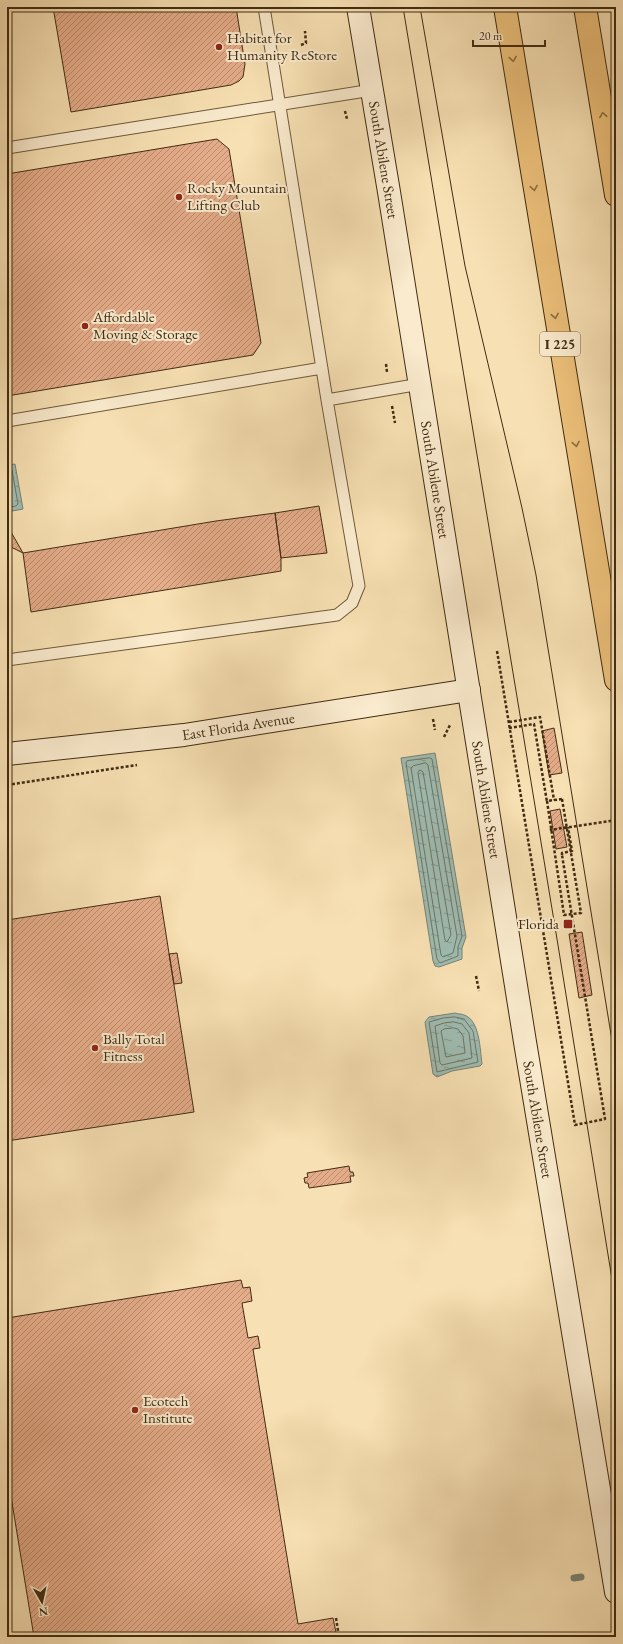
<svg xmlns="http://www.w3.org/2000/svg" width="623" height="1644" font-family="'EB Garamond',serif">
<defs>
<pattern id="water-ripples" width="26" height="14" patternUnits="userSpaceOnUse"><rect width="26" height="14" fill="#9ebcb2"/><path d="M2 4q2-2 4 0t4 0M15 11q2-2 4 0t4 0" fill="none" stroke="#82998f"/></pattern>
<pattern id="building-hatch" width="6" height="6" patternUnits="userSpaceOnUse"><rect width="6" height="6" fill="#e5ac89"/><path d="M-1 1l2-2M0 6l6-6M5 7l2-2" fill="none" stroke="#bb8c6f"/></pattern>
</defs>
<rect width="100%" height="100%" fill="#f7e0b3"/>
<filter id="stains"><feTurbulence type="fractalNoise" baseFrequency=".005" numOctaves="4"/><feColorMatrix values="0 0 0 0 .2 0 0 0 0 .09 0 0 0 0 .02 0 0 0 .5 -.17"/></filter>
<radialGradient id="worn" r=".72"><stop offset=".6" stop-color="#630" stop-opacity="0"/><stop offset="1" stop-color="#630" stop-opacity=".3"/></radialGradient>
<path fill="url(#water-ripples)" stroke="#798272" d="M15 464 23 509 7 512V465Z
M435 753 466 937 462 948V959L439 967 435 966 433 961 401 758Z
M455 1013C458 1014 462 1014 464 1015 480 1020 480 1050 482 1064L480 1066 452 1071 437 1077 433 1074 425 1022 429 1017Z"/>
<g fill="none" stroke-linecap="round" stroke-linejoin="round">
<path stroke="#707462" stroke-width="1" d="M7 469 12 470 18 504 16 506 7 508
M430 758 432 759 462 936 458 947V956L440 963 437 959 406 763 407 761Z
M426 763 428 765 457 936 453 953 443 957 441 955 411 768 413 766Z
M420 770 423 772 451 935 447 942 445 940 418 773Z
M455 1017 464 1019 473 1031 478 1062 437 1072 429 1022 443 1018Z
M454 1022 462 1024 469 1033 472 1058 442 1065 440 1063 435 1026 444 1023Z
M454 1028 458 1029 463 1036 465 1053 446 1057 441 1031 444 1029Z"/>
<path stroke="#798272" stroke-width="7" d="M574 1578 581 1577"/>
</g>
<path fill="url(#building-hatch)" stroke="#412c12" d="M53 7H236L245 64 243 77 239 81 231 85 71 112Z
M217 139 229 149 261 343 253 355 7 396V174Z
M319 506 327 553 281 558 275 513Z
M275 513 281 558V571L31 612 23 553 216 521Z
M7 525 23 553 7 545Z
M554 728 562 773 549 775 542 731Z
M560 809 567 847 556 849 550 811Z
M160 896 194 1112 7 1141V920Z
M582 932 592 995 579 998 569 934Z
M177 953 182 983 174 984 169 954Z
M349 1166 350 1172H353L354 1176H350L351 1182 309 1188 308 1183H305L304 1178 308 1177 307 1173Z
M241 1280 243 1288 250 1287 252 1301 242 1303 248 1338 258 1336 260 1348 253 1349 298 1624 333 1618 337 1637H34L7 1472V1318Z"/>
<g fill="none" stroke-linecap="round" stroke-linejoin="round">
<defs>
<path id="lane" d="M264 7 327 400
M7 148 372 90
M7 421 322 368
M7 660 337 615 352 603 359 586 327 400 420 384"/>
<g id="secondary">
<path id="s1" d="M358 7 389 192 525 1042 616 1592"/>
<path id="s2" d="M7 754 184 735 469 690"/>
</g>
<path id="highway" d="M505 7 616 680
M585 7 616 195"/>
</defs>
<use href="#lane" stroke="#6e593a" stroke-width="13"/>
<use href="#secondary" stroke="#412c12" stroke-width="24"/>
<use href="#highway" stroke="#412c12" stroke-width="24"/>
<path stroke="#412c12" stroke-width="2.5" stroke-dasharray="3 2" stroke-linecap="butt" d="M301 45 306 43 305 31
M345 111 347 119
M386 364 387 372
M392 406 395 423
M497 651 575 1125 605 1119 562 855
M433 719 435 730
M509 722 540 717 554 800
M509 728 534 724 547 802
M444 737 450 725
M7 785 137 765
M562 799 581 913 564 915 547 801Z
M551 828V830L567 827
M476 976 479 991
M336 1618 339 1637"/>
<use href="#lane" stroke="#faebce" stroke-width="11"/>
<use href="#secondary" stroke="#faebce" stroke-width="22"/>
<use href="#highway" stroke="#ecc07a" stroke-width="22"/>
<path stroke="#412c12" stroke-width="1" d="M403 7 557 939 616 1304
M420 7 465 266 522 508 536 575 616 1065"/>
<path stroke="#412c12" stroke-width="2.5" stroke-dasharray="3 2" stroke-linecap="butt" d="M564 828 616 820
M562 855V853L572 851 568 827"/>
</g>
<defs><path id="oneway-chevron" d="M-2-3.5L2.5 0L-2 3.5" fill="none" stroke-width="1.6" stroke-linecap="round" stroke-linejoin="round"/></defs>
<g stroke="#8e6f41">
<use href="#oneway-chevron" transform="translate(513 59) rotate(81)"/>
<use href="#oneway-chevron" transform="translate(603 115) rotate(-99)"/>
<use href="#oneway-chevron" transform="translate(534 188) rotate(81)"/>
<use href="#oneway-chevron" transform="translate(555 316) rotate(80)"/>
<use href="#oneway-chevron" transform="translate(576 444) rotate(80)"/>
</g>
<g fill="#8f2418" stroke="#faebce" stroke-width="1.5">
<circle cx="219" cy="47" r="4"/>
<circle cx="179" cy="197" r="4"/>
<circle cx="85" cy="326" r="4"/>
<rect x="563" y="919" width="10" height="10" rx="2"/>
<circle cx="95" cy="1048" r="4"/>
<circle cx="135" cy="1410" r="4"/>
</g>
<g text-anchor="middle" stroke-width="4" stroke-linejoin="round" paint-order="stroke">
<rect fill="#faebce" stroke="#78654a" stroke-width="1" x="540" y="332" width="40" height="24" rx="3"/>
<g font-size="14" font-weight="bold" fill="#412c12">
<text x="560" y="349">I 225</text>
</g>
<g font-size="15" fill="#412c12" stroke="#faebce" text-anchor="start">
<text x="227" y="43">Habitat for<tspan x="227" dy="17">Humanity ReStore</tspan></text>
<text x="187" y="193">Rocky Mountain<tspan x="187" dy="17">Lifting Club</tspan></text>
<text x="93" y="322">Affordable<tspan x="93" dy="17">Moving &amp; Storage</tspan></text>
<text x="559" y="929" text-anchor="end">Florida</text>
<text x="103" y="1044">Bally Total<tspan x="103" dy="17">Fitness</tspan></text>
<text x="143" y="1406">Ecotech<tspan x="143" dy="17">Institute</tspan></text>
</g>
<g font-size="15" fill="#412c12" stroke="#faebce">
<text dy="5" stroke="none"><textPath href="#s1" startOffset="155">South Abilene Street</textPath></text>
<text dy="5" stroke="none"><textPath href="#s1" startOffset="479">South Abilene Street</textPath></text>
<text dy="5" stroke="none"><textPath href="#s2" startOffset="233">East Florida Avenue</textPath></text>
<text dy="5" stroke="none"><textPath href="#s1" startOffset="803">South Abilene Street</textPath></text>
<text dy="5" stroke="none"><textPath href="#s1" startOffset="1127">South Abilene Street</textPath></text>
</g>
</g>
<rect width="623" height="1644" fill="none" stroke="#f7e0b3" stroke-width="24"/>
<rect x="8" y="8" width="607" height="1628" fill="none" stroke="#412c12" stroke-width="2"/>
<rect x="12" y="12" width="599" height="1620" fill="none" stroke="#412c12"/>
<g transform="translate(42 1602) rotate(171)" stroke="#faebce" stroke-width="3" paint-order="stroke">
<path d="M0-3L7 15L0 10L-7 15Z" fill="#412c12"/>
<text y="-6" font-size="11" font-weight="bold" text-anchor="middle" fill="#412c12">N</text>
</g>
<path d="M473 40v6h72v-6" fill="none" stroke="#412c12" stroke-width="2"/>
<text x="479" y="40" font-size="12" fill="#412c12" stroke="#faebce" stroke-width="3" paint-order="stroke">20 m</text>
<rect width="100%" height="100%" filter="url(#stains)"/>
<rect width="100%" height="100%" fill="url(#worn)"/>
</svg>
